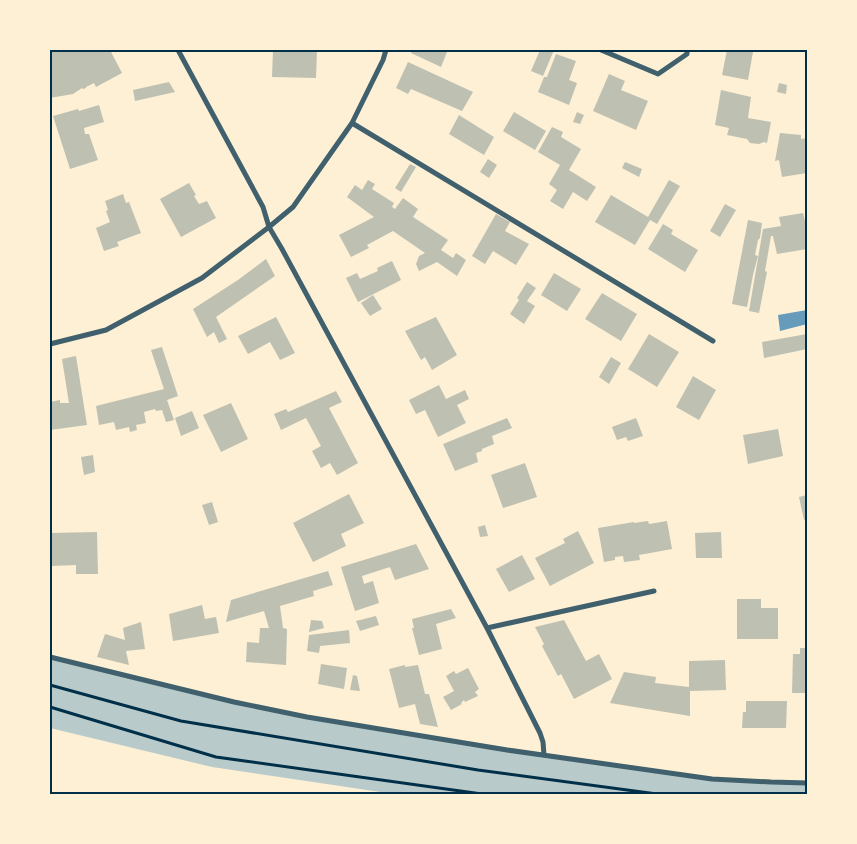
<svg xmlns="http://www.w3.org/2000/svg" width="857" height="844" font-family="'Playfair Display',serif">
<rect width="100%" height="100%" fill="#fdf0d5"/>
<path fill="#b9caca" d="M50 656 307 717 712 779 807 781V794H394L212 767 50 728Z"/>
<path fill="#669bbc" d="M807 310V324L780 331 778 315Z"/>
<path fill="#bec0b2" d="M55 50H110L122 73 96 87 94 83 86 87V88L83 89 82 88 73 94 50 98V53Z
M273 50H317L316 78 272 77Z
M412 50H443L447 52 441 67 411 53Z
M540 50H554L543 76 531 71Z
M727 50H748L747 51 753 52 748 80 722 75Z
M556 54 576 61 569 80 577 83 569 105 538 92 544 77H547Z
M408 62 473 92 462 111 411 89 408 94 396 88Z
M609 74 625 81 621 90 648 101 636 130 593 111Z
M169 82 175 92 135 101 133 90Z
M779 83 787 85 786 94 777 92Z
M721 90 751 97 748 118 771 122 767 143 764 142 759 144 750 143 747 139 727 135 729 128 715 125Z
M99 105 104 122 84 128 85 134H89L98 160 70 169 53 116 78 109 79 111Z
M514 112 546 131 535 150 503 131Z
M577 112 584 115 580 124 573 122Z
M459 115 494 137 484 155 449 134Z
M552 127 563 132 561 137 581 149 569 170 596 187 587 201 573 192 563 209 550 201 557 190 549 184 560 165 538 152Z
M780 133 801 135V139L807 138V173L782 177 779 160 775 161Z
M488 159 497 165 489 178 480 172Z
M625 162 642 169 639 177 622 168Z
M410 164 416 167 401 192 395 188Z
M368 180 375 184 372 189 394 203 392 207 395 209 403 198 418 209 413 217 448 240 441 250 453 258 456 253 466 260 457 276 437 262 419 271 416 264 419 256 425 253 393 231 367 245 369 248 351 257 339 235 374 217 347 197 355 185 362 190Z
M669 180 680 186 657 224 650 220 635 245 595 222 611 195 648 217Z
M189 183 196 195 194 196 199 204 207 201 216 218 181 237 160 199Z
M123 194 126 203 129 202 141 233 117 242 119 246 104 251 96 228 110 222 106 211 108 210 105 201Z
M725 204 736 210 720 237 710 231Z
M803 213 805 221H807V249L777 254 773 236H771L765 271 767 272 759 313 749 311 763 229 781 226 779 217Z
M496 214 510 222 505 231 529 244 516 265 493 251 485 264 472 256Z
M748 220 762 223 760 238 758 240 755 255 758 256 753 275 747 307 732 304Z
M663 224 673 230 671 234 698 250 685 272 648 249Z
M266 259 275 276 216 317 227 339 219 343 214 332 207 337 193 309 207 300 238 280Z
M392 261 401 280 358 302 346 278 357 273 360 279 378 271 377 268Z
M554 273 581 289 567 311 541 295Z
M527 282 536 288 527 301 535 306 524 324 510 314 519 300 517 298Z
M602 293 637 314 621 341 585 319Z
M373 295 382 309 370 316 361 303Z
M276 317 295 353 280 360 270 342 248 354 238 336Z
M436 317 457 355 432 370 425 357 421 360 405 331Z
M649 334 679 352 657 387 628 369Z
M807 334V349L764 358 762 342Z
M162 347 178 396 167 400 174 420 166 422 162 410 156 411 155 409 144 412 146 423 136 425 137 430 130 432 129 427 116 430 114 422 99 425 96 406 164 389 151 350Z
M76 356 87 425 50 430V402L60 400V403H69L62 359Z
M611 357 621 363 609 384 599 377Z
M693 376 716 390 699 420 676 407Z
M439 385 446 399 465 390 469 399 457 405 466 423 438 437 425 410 416 414 409 400Z
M336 391 342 402 329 408 358 463 337 475 330 463 321 468 312 451 321 446 306 418 281 430 274 414 286 409 288 412Z
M231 403 248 439 221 452 203 415Z
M192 411 199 428 181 436 175 418Z
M507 418 512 428 492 436 494 444 482 449V451L476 453 478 462 455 471 443 444Z
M636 418 643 436 628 441 626 437 617 440 612 427Z
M778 429 783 456 748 464 743 435Z
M93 455 95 472 84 475 81 457Z
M525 463 537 497 503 508 491 475Z
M349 494 364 523 341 534 346 546 313 562 293 523Z
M807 495V519L804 520 799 497Z
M212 502 218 522 209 525 202 505Z
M648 521 649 524 667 521 672 549 639 555 640 560 624 562 623 556 615 557V560L604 562 598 528 634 522V523Z
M485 525 488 536 480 537 478 527Z
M578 531 594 563 550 586 535 558 565 543 563 539Z
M97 532 98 574H76V565L50 566V533Z
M721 532 722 558H696L695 533Z
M416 544 429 569 395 580 390 567 362 576 364 584 373 581 379 603 355 611 341 567Z
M522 555 535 579 509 592 496 569Z
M328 571 333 585 313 591 314 596 280 606 283 628 287 629 286 665 246 662 247 642 259 643 260 628H269L264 611 226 622 231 600Z
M737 599H761V608H778V639H737Z
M202 605 205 619 216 617 219 633 173 641 169 614Z
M451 609 456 618 436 624 442 649 419 655 412 628H414L412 619Z
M376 616 379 625 360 631 356 621Z
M311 620 322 621 324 628 309 632Z
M564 620 586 661 599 654 612 679 574 699 561 674 558 676 542 646 544 644 535 627Z
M141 622 145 649 126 651 129 665 97 657 105 634 125 640 123 628Z
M349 630 350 643 320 646 319 653 307 651 309 635Z
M800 648H807V693H792L793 654H800Z
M725 660 726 690 690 691V716L610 703 624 672 656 677 655 683 689 687V661Z
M321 664 347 668 344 689 318 684Z
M405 665V667L418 665 425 694H429L438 727 420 724 415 704 399 708 389 669Z
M468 668 479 689 475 692 478 696 465 702 464 700 461 703 462 704 451 710 443 697 454 691 446 676 454 671 456 674Z
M353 675 357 676 360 691 350 690Z
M746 701H787L786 728H742L743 712H746Z"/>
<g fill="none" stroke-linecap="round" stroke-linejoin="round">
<path stroke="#003049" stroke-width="3" d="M50 685 181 721 478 770 657 794
M50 707 216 757 482 794"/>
<path stroke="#3f606c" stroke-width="5" d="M178 50 263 207 269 227 282 249 487 628 540 733 543 742 544 755
M601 50 658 74 687 54V50
M352 123 713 341
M50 344 106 330 202 278 269 227 293 207 352 123 383 60 386 50
M487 628 654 591
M50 657 234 702 307 717 507 750 712 779 771 782 807 783"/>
</g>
<rect width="857" height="844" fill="none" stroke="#fdf0d5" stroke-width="102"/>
<rect x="51" y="51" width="755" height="742" fill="none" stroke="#003049" stroke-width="2"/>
</svg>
